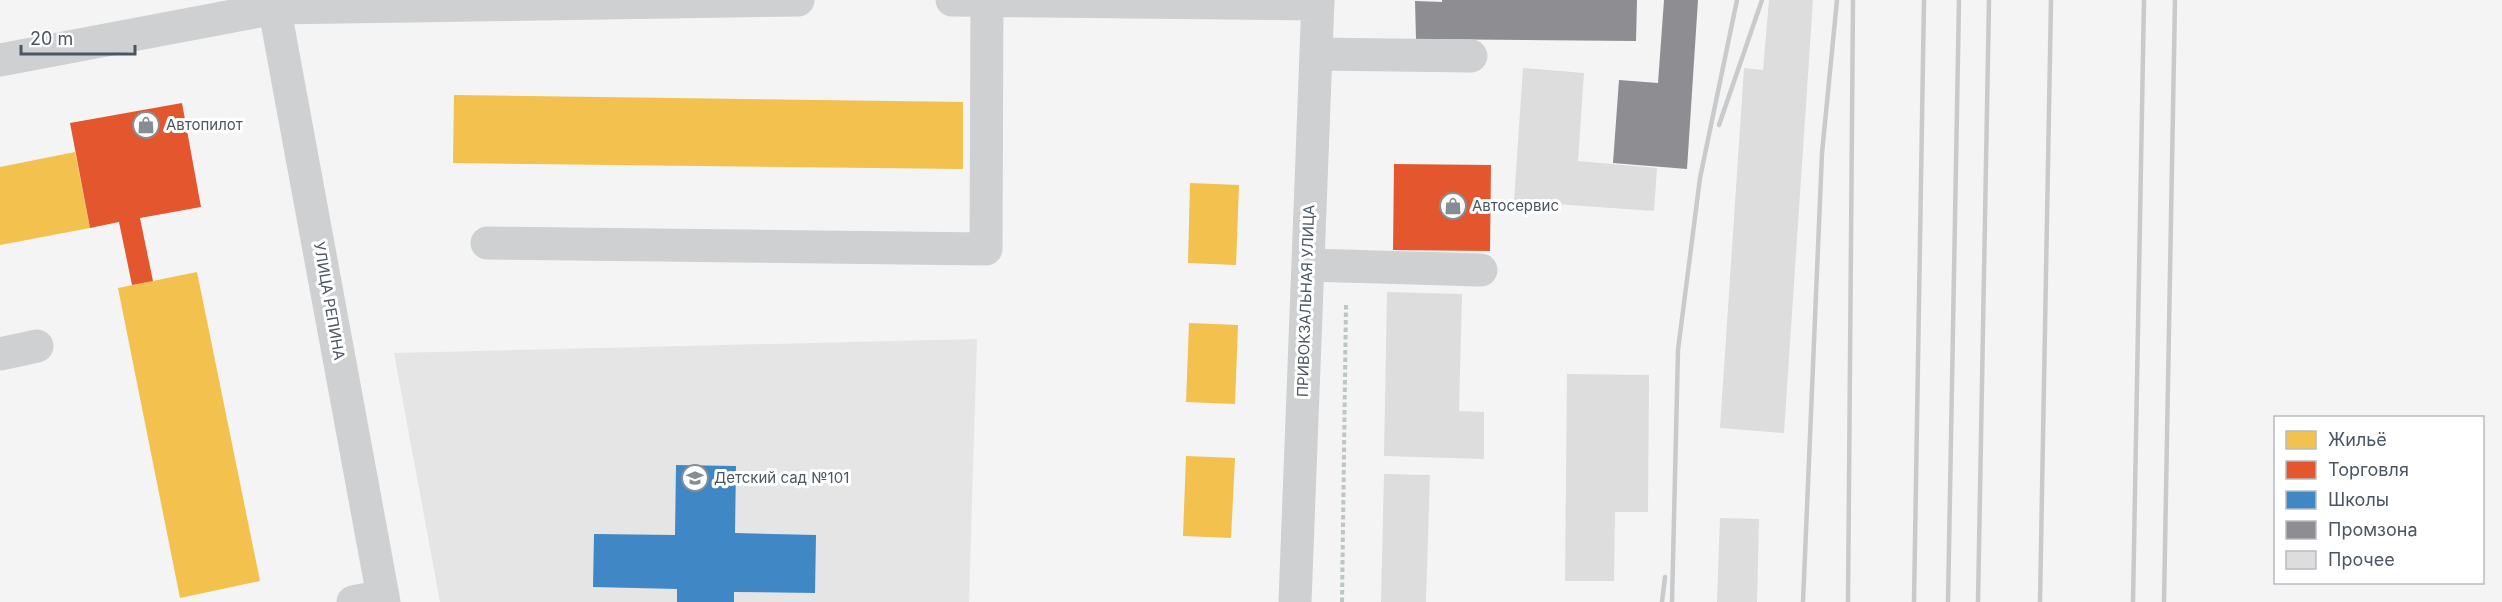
<svg xmlns="http://www.w3.org/2000/svg" width="2502" height="602" font-family="Inter,sans-serif">
<rect width="100%" height="100%" fill="#f4f4f4"/>
<path fill="#e6e5e6" d="M977 339 969 602H440L394 353Z"/>
<path fill="#f2c14e" d="M454 95 963 102V169L453 163Z
M75 152 90 228 0 245V167Z
M1190 183 1239 185 1236 265 1188 263Z
M197 272 260 581 180 598 118 288Z
M1189 323 1238 325 1235 404 1186 402Z
M1186 456 1235 458 1231 538 1183 536Z"/>
<path fill="#e4572e" d="M182 103 201 207 140 218 153 281 132 285 119 222 90 228 70 123Z
M1394 164 1491 165 1490 251 1393 250Z"/>
<path fill="#3f88c5" d="M676 465 736 466 735 533 816 535 815 593 734 592V602H677V589L593 587 594 534 675 535Z"/>
<path fill="#8d8d92" d="M1442 0H1637L1636 41 1416 39 1415 1 1442 2Z
M1664 0H1698L1687 169 1613 163 1619 80 1658 83Z"/>
<path fill="#ddddde" d="M1769 0H1813L1784 433 1720 428 1744 68 1763 70Z
M1523 68 1584 73 1578 161 1657 168 1654 211 1514 201Z
M1387 292 1462 294 1459 411 1484 412V459L1384 456Z
M1567 374 1649 375 1648 512H1615L1614 581H1565Z
M1384 474 1430 475 1426 602H1381Z
M1720 518 1759 519 1757 602H1717Z"/>
<g fill="none" stroke-linecap="round" stroke-linejoin="round">
<path stroke="#bcc7c4" stroke-width="4" stroke-dasharray="4.5 3" stroke-linecap="butt" d="M1342 602 1346 303"/>
<path stroke="#ced0d2" stroke-width="33" d="M273 0 384 602
M952 0 1318 4
M1316 54 1471 56
M0 60 275 8 798 0
M487 243 986 249 987 0
M1308 265 1481 270
M0 354 37 346
M353 602 383 596
M1295 602 1318 0"/>
<path stroke="#c9cacc" stroke-width="4.5" d="M1719 125 1762 0
M1662 602 1665 577
M1672 602 1678 350 1700 178 1737 0
M1803 602 1822 153 1837 0
M1848 602 1853 0
M1914 602 1924 0
M1948 602 1959 0
M1978 602 1989 0
M2040 602 2051 0
M2133 602 2144 0
M2164 602 2175 0"/>
</g>
<defs>
<symbol id="shop-ring" viewBox="-11 -11 22 22"><circle r="9.5" fill="#fff" stroke="#868d94" stroke-width="1.5"/><path d="M-5-2.5h2.3a2.7 3.5 0 0 1 5.4 0H5L5.5 6h-11ZM-1.5-2.5h3a1.5 2.3 0 0 0-3 0Z" fill="#868d94"/></symbol>
<symbol id="school-ring" viewBox="-11 -11 22 22"><circle r="9.5" fill="#fff" stroke="#868d94" stroke-width="1.5"/><path d="M0-5L7-2L0 1L-7-2ZM-4 1L0 2.5L4 1V4Q0 6-4 4Z" fill="#868d94"/></symbol>
</defs>
<g fill-rule="evenodd">
<use href="#shop-ring" x="131" y="110" width="30" height="30"/>
<use href="#shop-ring" x="1438" y="191" width="30" height="30"/>
<use href="#school-ring" x="680" y="463" width="30" height="30"/>
</g>
<g text-anchor="middle" stroke-width="6" stroke-linejoin="round" paint-order="stroke">
<g font-size="15" fill="#4a5661" stroke="#fff" text-anchor="start">
<text x="166" y="130">Автопилот</text>
<text x="1472" y="211">Автосервис</text>
<text x="714" y="483">Детский сад №101</text>
</g>
<g font-size="15" fill="#4a5661" stroke="#fff">
<text transform="translate(329 301) rotate(80)" y="5">УЛИЦА РЕПИНА</text>
<text transform="translate(1306 301) rotate(-88)" y="5">ПРИВОКЗАЛЬНАЯ УЛИЦА</text>
</g>
</g>
<rect x="2274" y="416" width="210" height="168" fill="#ffffff" stroke="#b7bbc0" stroke-width="1.5"/>
<rect x="2286" y="431" width="30" height="18" fill="#f2c14e" stroke="#b7bbc0" stroke-width="1.5"/>
<text x="2328" y="446" font-size="18" fill="#4a5661">Жильё</text>
<rect x="2286" y="461" width="30" height="18" fill="#e4572e" stroke="#b7bbc0" stroke-width="1.5"/>
<text x="2328" y="476" font-size="18" fill="#4a5661">Торговля</text>
<rect x="2286" y="491" width="30" height="18" fill="#3f88c5" stroke="#b7bbc0" stroke-width="1.5"/>
<text x="2328" y="506" font-size="18" fill="#4a5661">Школы</text>
<rect x="2286" y="521" width="30" height="18" fill="#8d8d92" stroke="#b7bbc0" stroke-width="1.5"/>
<text x="2328" y="536" font-size="18" fill="#4a5661">Промзона</text>
<rect x="2286" y="551" width="30" height="18" fill="#ddddde" stroke="#b7bbc0" stroke-width="1.5"/>
<text x="2328" y="566" font-size="18" fill="#4a5661">Прочее</text>
<path d="M21 45v9h114v-9" fill="none" stroke="#4a5661" stroke-width="3"/>
<text x="30" y="45" font-size="18" fill="#4a5661" stroke="#ffffff" stroke-width="4.5" paint-order="stroke">20 m</text>
</svg>
